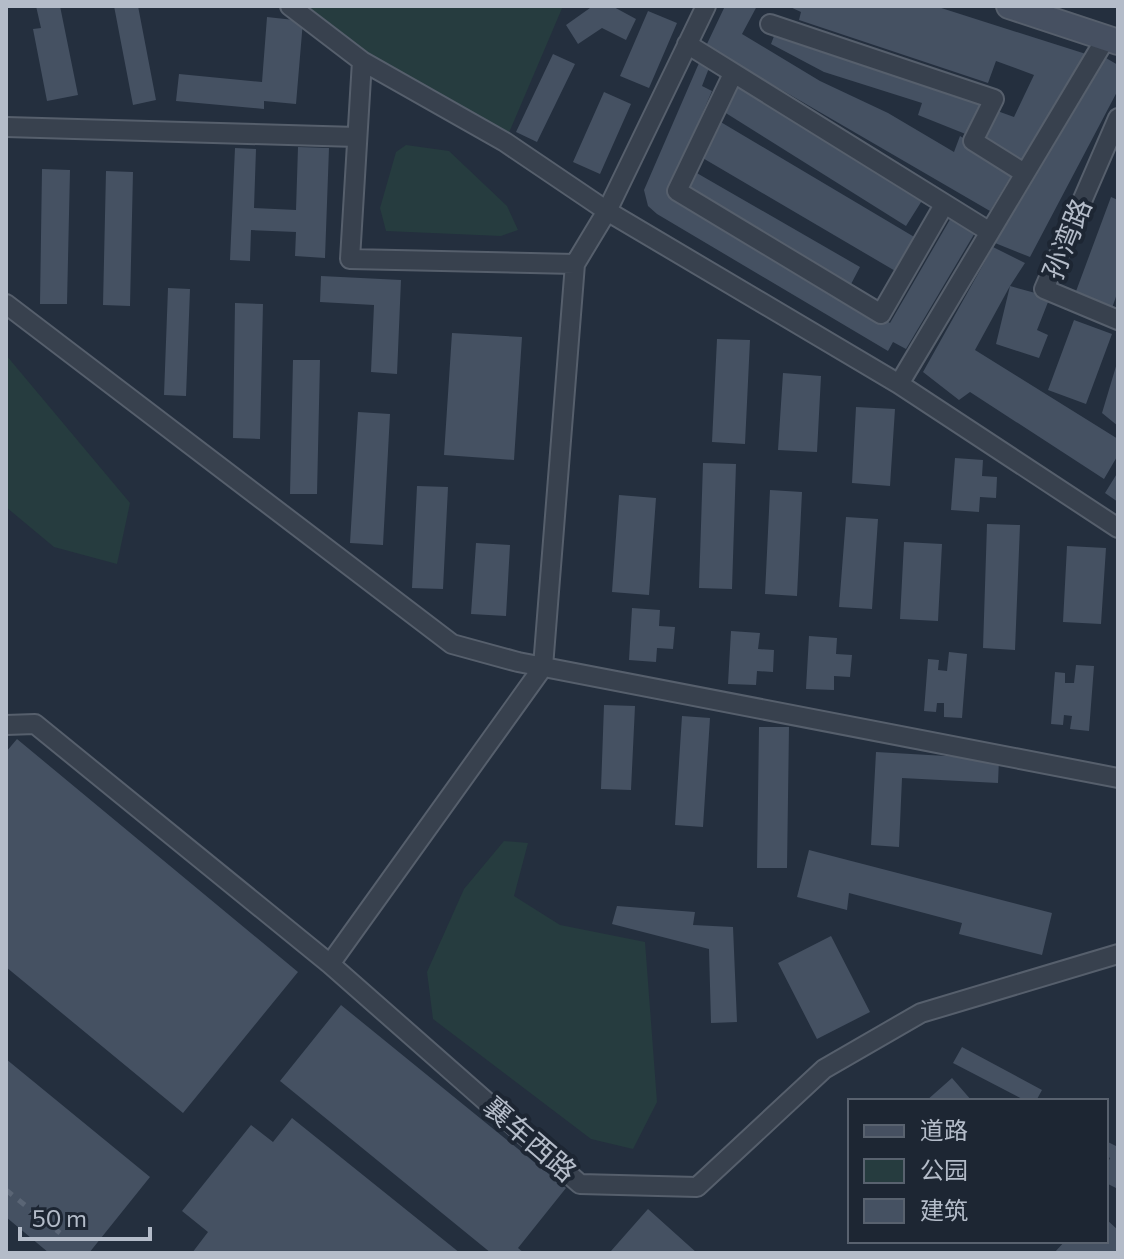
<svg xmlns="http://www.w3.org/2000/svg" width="1124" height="1259" font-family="Commissioner,'Noto Sans SC',sans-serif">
<rect width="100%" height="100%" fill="#242f3e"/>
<path fill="#263c3f" d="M290 6H563L505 142Z
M406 145 449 151 507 206 518 230 501 236 386 231 380 208 396 152Z
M6 355 130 503 117 564 54 547 6 507Z
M504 841 528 843 514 896 560 925 645 942 657 1102 633 1149 591 1139 433 1019 427 972 464 889Z"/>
<path fill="#455162" d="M36 6H60L78 95 47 101 33 29 41 28Z
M114 6H138L156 100 133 105Z
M590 6H612L636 19 626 40 602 28 578 44 566 25 590 8Z
M725 6H757L742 34 820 81 888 113 954 152 960 136 1014 171 990 211 706 46Z
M788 6H935L1086 54 1018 167 973 137 918 115 922 103 824 72 771 44 776 31 1014 117 1034 75 996 61 988 83 799 20 801 12Z
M648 11 677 23 649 88 620 76Z
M267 17 303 21 296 104 264 101V109L176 101 179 74 262 82Z
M553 54 575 64 537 142 516 132Z
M1106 58 1118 65V90L1030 257 995 243Z
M699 63 709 68 702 86 712 91 669 191 890 323 952 216 976 231 906 349 893 342 888 351 657 214 648 206 644 190Z
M738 83 923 199 906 226 721 110Z
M604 92 631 104 600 174 573 162Z
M719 121 916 238 897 272 701 157Z
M298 147 329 148 325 258 295 256 296 232 251 230 250 261 230 260 235 148 256 149 254 208 296 210Z
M42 169 70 170 67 304H40Z
M106 171 133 172 130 306 103 305Z
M695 172 860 267 850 286 684 190Z
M1111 197 1118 200V291L1112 308 1075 294Z
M993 247 1025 263 1010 286 1050 297 1037 330 1048 335 1039 358 996 344 1010 286 975 350 1118 439V455L1104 479 970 392 959 400 923 372Z
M321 276 401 280 397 374 371 372 374 305 320 302Z
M168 288 190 289 186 396 164 395Z
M235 303 263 304 260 439 233 438Z
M1074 320 1112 334 1086 404 1048 390Z
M452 333 522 337 514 460 444 455Z
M717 339 750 340 745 444 712 442Z
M293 360H320L317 494H290Z
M1117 363H1118V426L1102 413Z
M783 373 821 376 817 452 778 450Z
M856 407 895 409 890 486 852 483Z
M358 412 390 414 383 545 350 543Z
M955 458 983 460 982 476 997 477 996 498 980 497 979 512 951 510Z
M703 463 736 464 732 589 699 588Z
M1118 472V502L1105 493Z
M417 486 448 487 443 589 412 588Z
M770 490 802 492 797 596 765 594Z
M619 495 656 498 649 595 612 592Z
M846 517 878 519 872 609 839 607Z
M987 524 1020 525 1015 650 983 648Z
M904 542 942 544 938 621 900 619Z
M476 543 510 545 506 616 471 614Z
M1067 546 1106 548 1101 624 1063 622Z
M632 608 660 610 659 626 675 627 673 649 657 648 656 662 629 660Z
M731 631 760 633 758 649 774 650 773 672 757 671 756 685 728 684Z
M809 636 837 638 836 654 852 655 850 677 834 676V690L806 689Z
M949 652 967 654 962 718 944 717V703H937L936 712 924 711 928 659 939 660 938 670 947 671Z
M1076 665 1094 666 1089 731 1070 729 1072 716 1064 715 1063 725 1051 724 1055 672 1065 673V683H1074Z
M604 705 635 706 631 790 601 789Z
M682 716 710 718 703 827 675 825Z
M759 727H789L787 868H757Z
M17 739 298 972 183 1113 6 967V752Z
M876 752 999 759 998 783 902 778 899 847 871 845Z
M809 850 1052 913 1042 955 959 934 962 923 849 893 847 910 797 897Z
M617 906 695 912 693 925 733 927 737 1022 711 1023 709 949 612 924Z
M831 936 870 1012 817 1039 778 963Z
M341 1005 566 1188 518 1248 524 1253H491L280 1081Z
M962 1047 1042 1090 1036 1101H1026L953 1063Z
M6 1059 150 1177 89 1253H49L6 1217Z
M952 1078 972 1101H926Z
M292 1118 460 1253H192L208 1232 182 1211 251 1125 273 1142Z
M1106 1141 1118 1147V1189L1106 1183V1167L1110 1158 1106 1156Z
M648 1209 697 1253H613L611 1251Z
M1106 1219 1118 1230V1253H1054L1065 1241H1106Z"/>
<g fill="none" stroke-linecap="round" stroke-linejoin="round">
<defs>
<path id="street" d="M290 6 362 61 505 142 607 211 899 384 1118 528
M770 24 994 99 973 141 1024 173
M687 44 990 232
M362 61 350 259 575 264
M733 74 677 191 881 314 944 205
M1118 118 1044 289 1118 320
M6 127 357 137
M6 304 452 644 518 662 1118 778
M899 384 1106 38
M6 725 35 724 330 964 580 1184 697 1187 824 1069 921 1013 1118 954
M330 964 543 667 575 264 607 211 706 6"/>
<path id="secondary" d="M1009 6 1118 42"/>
</defs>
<use href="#street" stroke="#565f6c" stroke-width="22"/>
<use href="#secondary" stroke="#565f6c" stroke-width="28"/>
<use href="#street" stroke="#38414e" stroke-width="18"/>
<use href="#secondary" stroke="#465061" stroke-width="24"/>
<path stroke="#5a6575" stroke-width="5" stroke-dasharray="8 8" stroke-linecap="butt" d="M6 1190 60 1233"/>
</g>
<g text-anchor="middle" stroke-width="8" stroke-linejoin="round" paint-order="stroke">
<g font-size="28" fill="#b4bcc9" stroke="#1d2633">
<text transform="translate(1067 239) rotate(-68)" y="10">孙湾路</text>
<text transform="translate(530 1139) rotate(41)" y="10">襄车西路</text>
</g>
</g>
<rect width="1124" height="1259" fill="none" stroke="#b4bcc9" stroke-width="16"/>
<rect x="848" y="1099" width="260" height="144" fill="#1d2633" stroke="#59626f" stroke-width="2"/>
<rect x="864" y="1125" width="40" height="12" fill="#465061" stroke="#59626f" stroke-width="2"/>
<text x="920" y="1139" font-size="24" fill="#b4bcc9">道路</text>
<rect x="864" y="1159" width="40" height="24" fill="#263c3f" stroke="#59626f" stroke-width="2"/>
<text x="920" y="1179" font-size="24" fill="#b4bcc9">公园</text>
<rect x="864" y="1199" width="40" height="24" fill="#455162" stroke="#59626f" stroke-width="2"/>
<text x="920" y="1219" font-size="24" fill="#b4bcc9">建筑</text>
<path d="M20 1227v12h130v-12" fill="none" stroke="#b4bcc9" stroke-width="4"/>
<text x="32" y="1227" font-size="24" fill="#b4bcc9" stroke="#1d2633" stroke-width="6" paint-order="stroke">50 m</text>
</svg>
